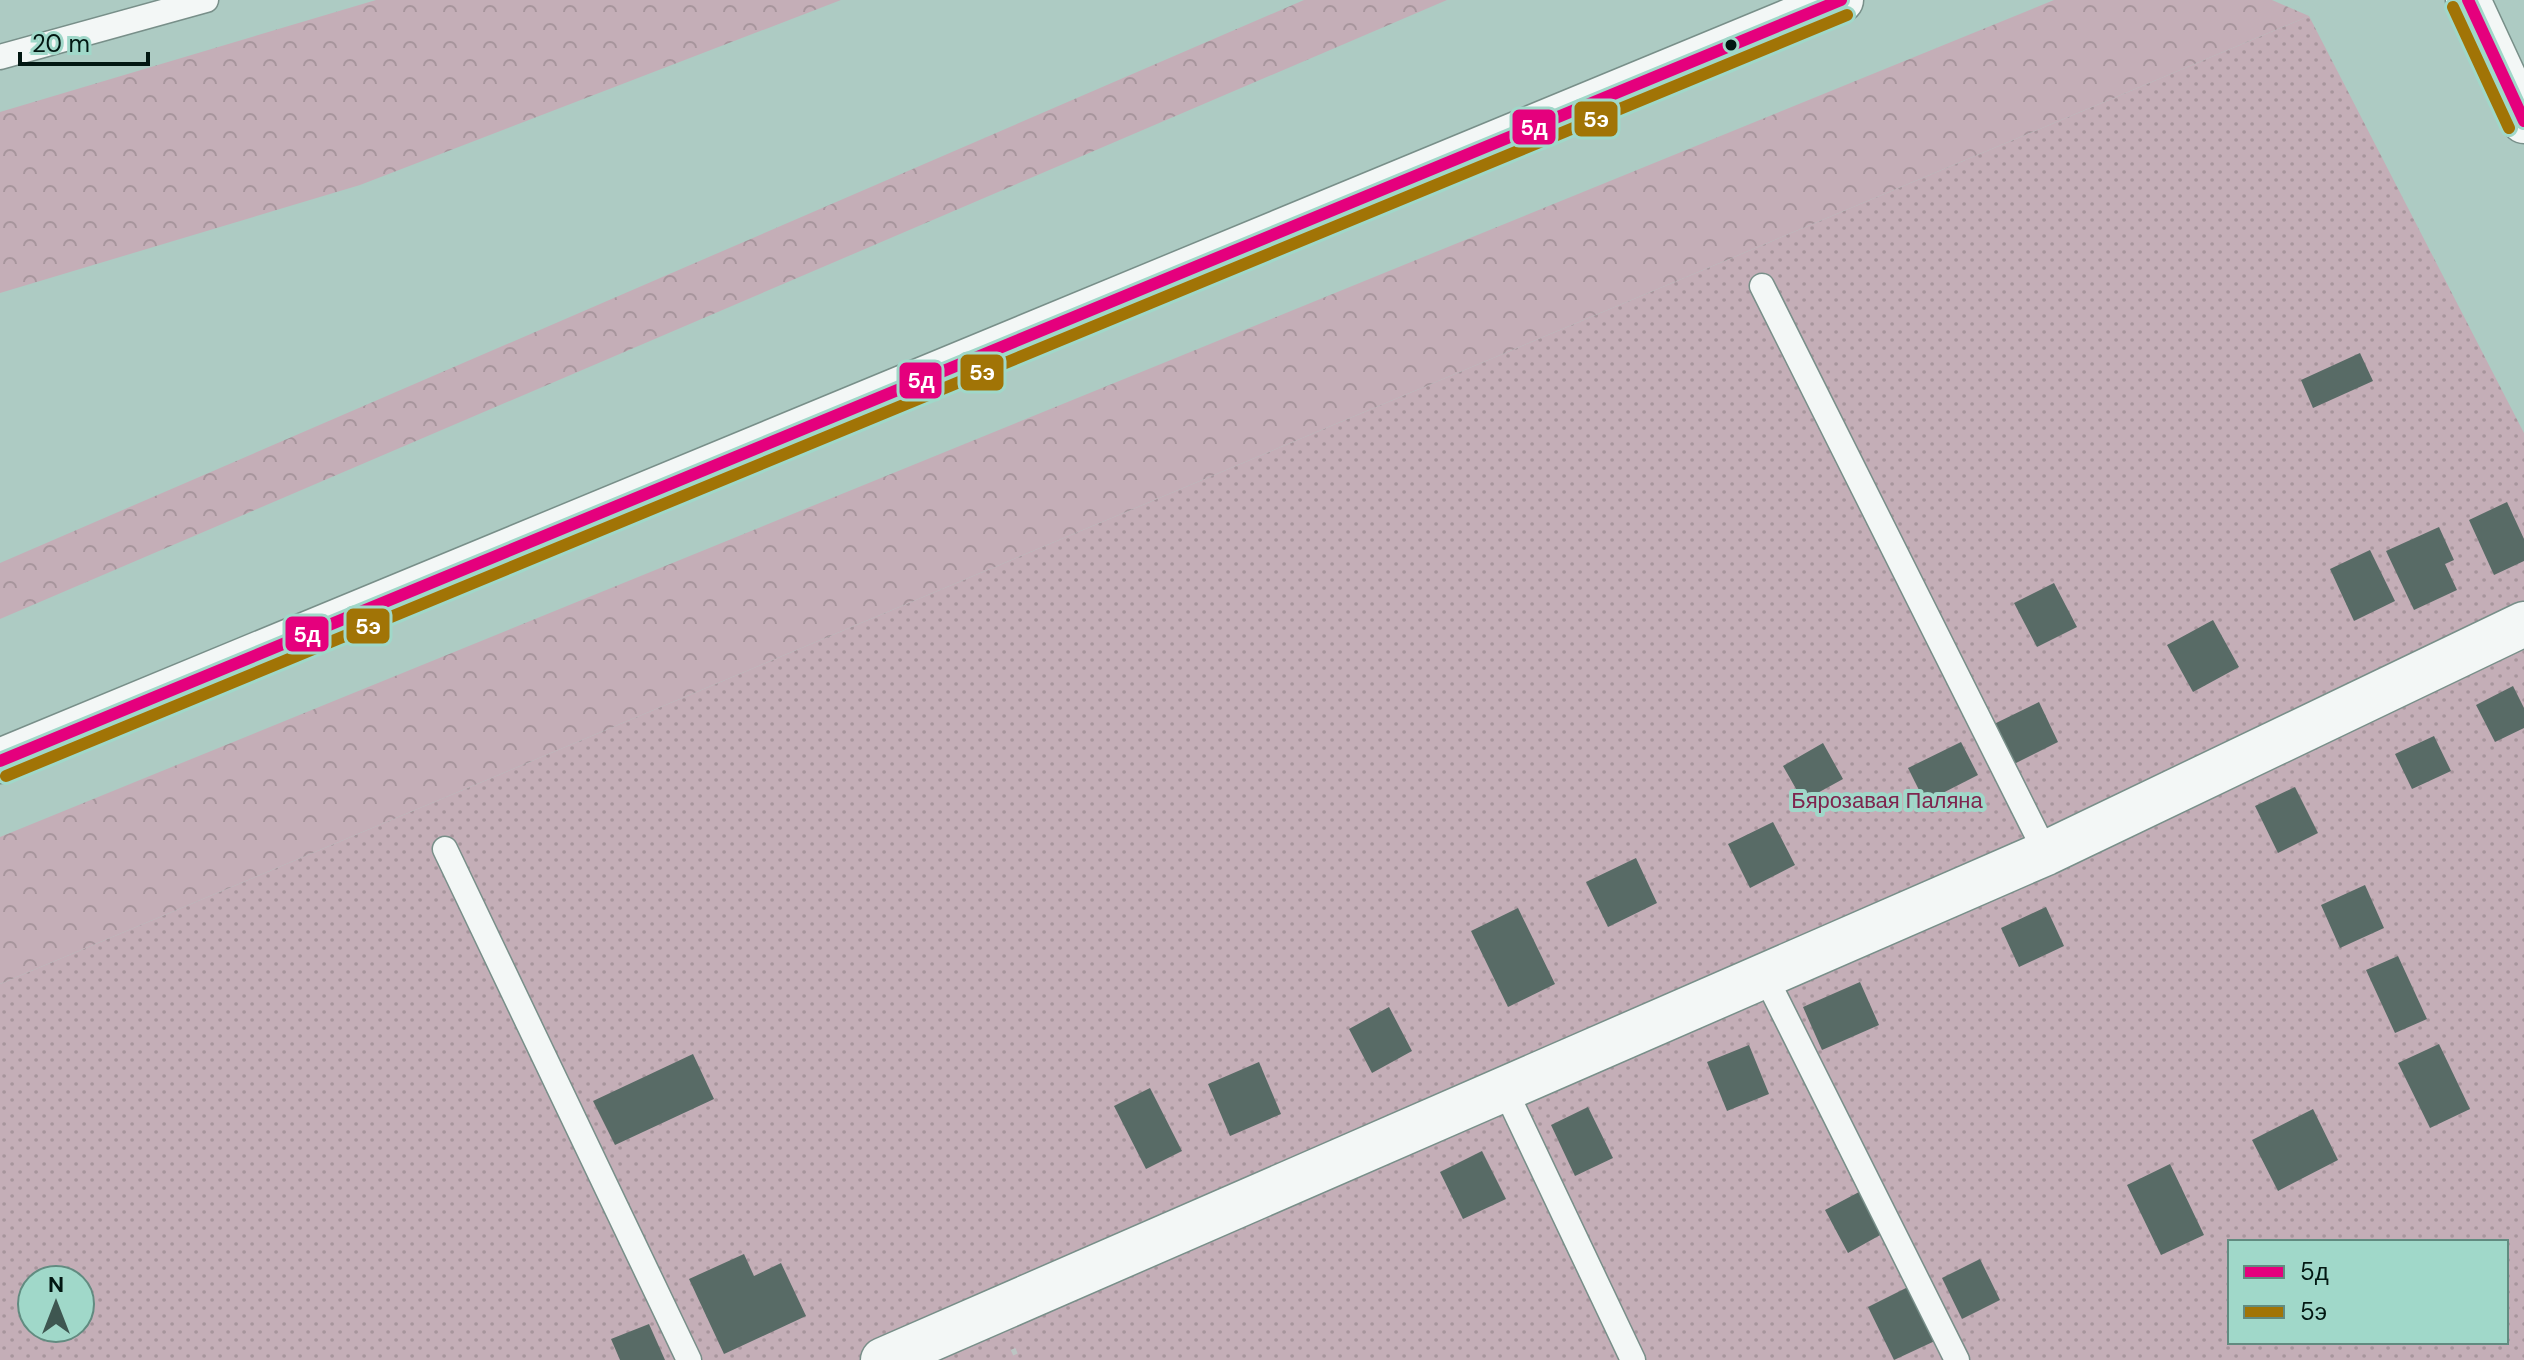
<svg xmlns="http://www.w3.org/2000/svg" width="2524" height="1360" font-family="'DM Sans',sans-serif">
<defs>
<pattern id="grass-dots" width="8" height="8" patternUnits="userSpaceOnUse" patternTransform="scale(2)"><rect width="8" height="8" fill="#c4aeb7"/><path d="M2 2h.1M6 6h.1" fill="none" stroke="#a7959c" stroke-width="1.8" stroke-linecap="round"/></pattern>
<pattern id="forest-crowns" width="20" height="18" patternUnits="userSpaceOnUse" patternTransform="scale(2)"><rect width="20" height="18" fill="#c4aeb7"/><path d="M2 6a3 3 0 1 1 6 0M12 15a3 3 0 1 1 6 0" fill="none" stroke="#a7959c"/></pattern>
</defs>
<rect width="100%" height="100%" fill="#adcbc3"/>
<path fill="url(#grass-dots)" fill-rule="evenodd" d="M2309 16 2524 433V1360H0V984ZM2230 1242H2506V1342H2230ZM32 1280H80V1328H32Z"/>
<path fill="url(#forest-crowns)" d="M376 0H841L360 185 0 293V112Z
M1304 0H1447L0 619V563Z
M2054 0H2272L2309 16 0 984V837Z"/>
<path fill="#586b66" d="M2360 353 2373 381 2313 408 2301 380Z
M2507 502 2524 539V561L2494 575 2469 520Z
M2439 527 2454 560 2445 564 2457 590 2414 610 2386 551Z
M2370 550 2395 601 2354 621 2330 569Z
M2054 583 2077 627 2037 647 2014 603Z
M2213 620 2239 667 2193 692 2167 645Z
M2513 686 2524 708V728L2495 742 2476 705Z
M2039 702 2058 742 2012 765 1992 725Z
M2434 736 2451 771 2412 789 2395 754Z
M1961 742 1978 775 1925 802 1908 768Z
M1823 743 1843 779 1803 801 1783 766Z
M2295 787 2318 833 2278 853 2255 806Z
M1773 822 1795 865 1750 888 1728 844Z
M1636 858 1657 903 1608 927 1586 882Z
M2365 885 2384 928 2340 948 2321 905Z
M2046 907 2064 946 2019 967 2001 928Z
M1518 908 1555 984 1508 1007 1471 931Z
M2398 956 2427 1019 2395 1033 2366 970Z
M1860 982 1879 1025 1822 1050 1803 1007Z
M1389 1007 1412 1051 1372 1073 1349 1029Z
M2439 1044 2470 1109 2430 1128 2398 1063Z
M1749 1045 1769 1094 1727 1111 1707 1062Z
M693 1054 714 1099 615 1145 593 1101Z
M1259 1062 1281 1114 1230 1136 1208 1084Z
M1150 1088 1182 1151 1146 1169 1114 1106Z
M1588 1107 1613 1158 1575 1176 1551 1125Z
M2313 1109 2338 1160 2278 1191 2252 1140Z
M1482 1151 1506 1199 1463 1219 1440 1172Z
M2170 1164 2204 1235 2161 1255 2127 1185Z
M1859 1192 1882 1234 1848 1253 1825 1210Z
M744 1254 754 1276 781 1263 806 1316 724 1354 689 1279Z
M1980 1259 2000 1300 1962 1319 1942 1278Z
M1910 1286 1937 1340 1894 1360 1868 1307Z
M649 1324 665 1360H620L611 1339Z"/>
<g fill="none" stroke-linecap="round" stroke-linejoin="round">
<defs>
<path id="service" d="M0 57 206 0
M1762 286 2046 853
M445 849 689 1360
M1765 976 1957 1360
M1505 1090 1633 1360"/>
<path id="minor" d="M883 1360 2046 853 2524 624"/>
<path id="tertiary" d="M2468 0 2524 121
M0 761 1841 0"/>
</defs>
<use href="#service" stroke="#788f89" stroke-width="27"/>
<use href="#minor" stroke="#788f89" stroke-width="47"/>
<use href="#tertiary" stroke="#788f89" stroke-width="47"/>
<path stroke="#bcc5c3" stroke-width="5" stroke-dasharray="6 6" stroke-linecap="butt" d="M1013 1349 1018 1360"/>
<use href="#service" stroke="#f3f7f6" stroke-width="24"/>
<use href="#minor" stroke="#f3f7f6" stroke-width="44"/>
<use href="#tertiary" stroke="#f3f7f6" stroke-width="44"/>
<defs>
<path id="bus-1" d="M2468 0 2524 121
M0 761 1841 0"/>
<path id="bus-2" d="M2453 7 2509 128
M6 776 1847 15"/>
</defs>
<use href="#bus-1" stroke="#a0d8c9" stroke-width="18"/>
<use href="#bus-2" stroke="#a0d8c9" stroke-width="18"/>
<use href="#bus-1" stroke="#e5007d" stroke-width="12"/>
<use href="#bus-2" stroke="#a17406" stroke-width="12"/>
</g>
<circle fill="#021712" stroke="#a0d8c9" stroke-width="3" cx="1731" cy="45" r="7"/>
<g text-anchor="middle" stroke-width="8" stroke-linejoin="round" paint-order="stroke">
<g font-size="22" fill="#7e254e" stroke="#a0d8c9">
<text x="1887" y="808">Бярозавая Паляна</text>
</g>
</g>
<g stroke="#a0d8c9" stroke-width="3">
<rect x="1573" y="100" width="46" height="38" rx="8" fill="#a17406"/>
<rect x="1511" y="108" width="46" height="38" rx="8" fill="#e5007d"/>
<rect x="959" y="353" width="46" height="39" rx="8" fill="#a17406"/>
<rect x="898" y="361" width="45" height="39" rx="8" fill="#e5007d"/>
<rect x="345" y="607" width="46" height="38" rx="8" fill="#a17406"/>
<rect x="284" y="615" width="46" height="38" rx="8" fill="#e5007d"/>
</g>
<g font-size="22" text-anchor="middle" font-weight="bold" fill="#fff">
<text x="1596" y="127">5э</text>
<text x="1534" y="135">5д</text>
<text x="982" y="380">5э</text>
<text x="921" y="388">5д</text>
<text x="368" y="634">5э</text>
<text x="307" y="642">5д</text>
</g>
<rect x="2228" y="1240" width="280" height="104" fill="#a0d8c9" stroke="#618b80" stroke-width="2"/>
<rect x="2244" y="1266" width="40" height="12" fill="#e5007d" stroke="#618b80" stroke-width="2"/>
<text x="2300" y="1280" font-size="24" fill="#021712">5д</text>
<rect x="2244" y="1306" width="40" height="12" fill="#a17406" stroke="#618b80" stroke-width="2"/>
<text x="2300" y="1320" font-size="24" fill="#021712">5э</text>
<g transform="translate(56 1304)"><circle r="38" fill="#a0d8c9" stroke="#618b80" stroke-width="2"/>
<path d="M0-6L14 30L0 20L-14 30Z" fill="#3e5650"/>
<text y="-12" font-size="22" font-weight="bold" text-anchor="middle" fill="#021712">N</text>
</g>
<path d="M20 52v12h128v-12" fill="none" stroke="#021712" stroke-width="4"/>
<text x="32" y="52" font-size="24" fill="#021712" stroke="#a0d8c9" stroke-width="6" paint-order="stroke">20 m</text>
</svg>
